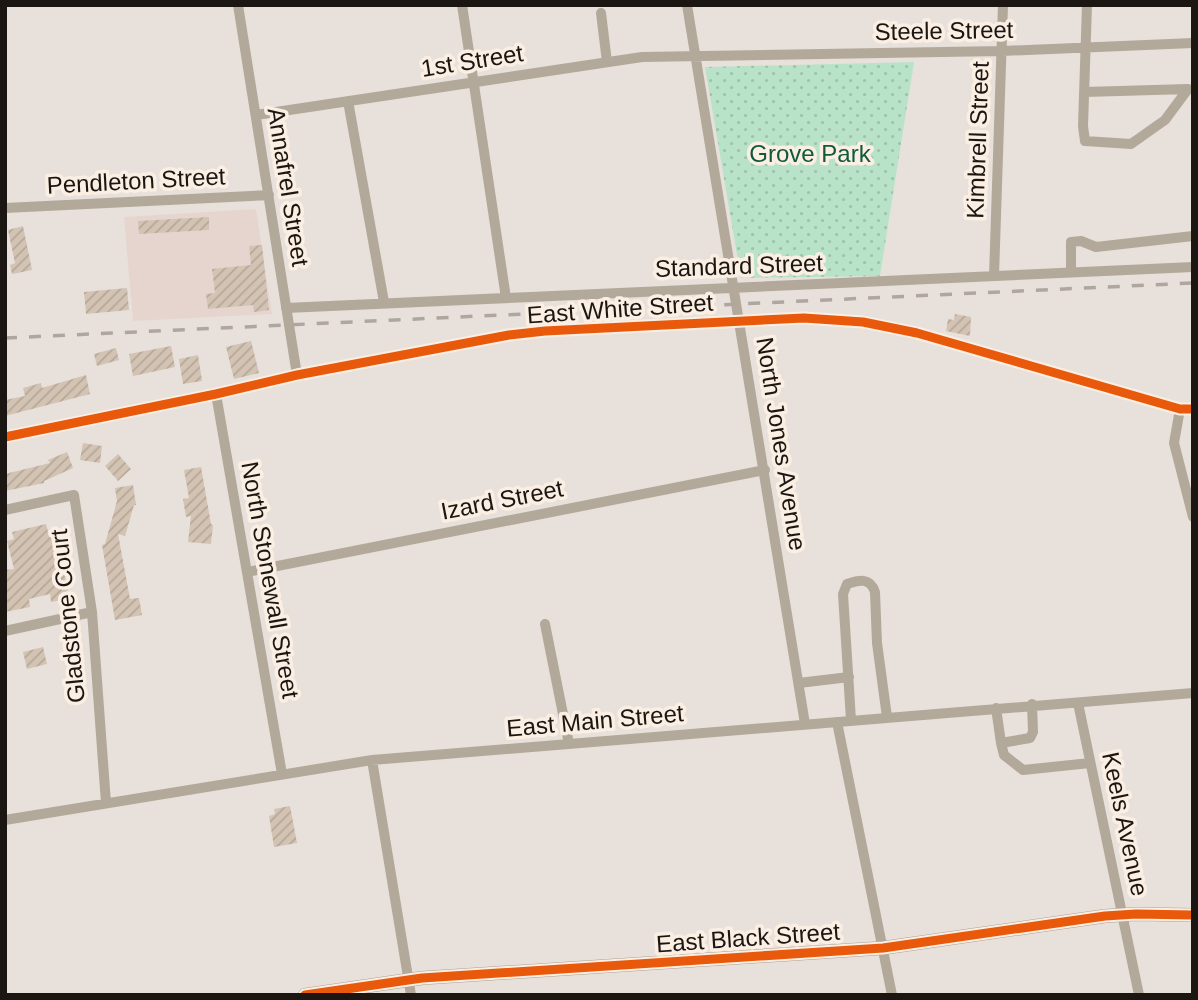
<svg xmlns="http://www.w3.org/2000/svg" width="1198" height="1000" font-family="Arial,sans-serif">
	<defs>
		<pattern id="park-dots" width="8" height="8" patternUnits="userSpaceOnUse" patternTransform="scale(1.75)"><rect width="8" height="8" fill="#b9e3c9"/><path d="M2 2h.1M6 6h.1" fill="none" stroke="#9ec2ac" stroke-width="1.8" stroke-linecap="round"/></pattern>
		<pattern id="building-hatch" width="6" height="6" patternUnits="userSpaceOnUse" patternTransform="scale(1.75)"><rect width="6" height="6" fill="#d3c3b3"/><path d="M-1 1l2-2M0 6l6-6M5 7l2-2" fill="none" stroke="#b5a799"/></pattern>
	</defs>
	<rect width="100%" height="100%" fill="#e8e1db"/>
	<path fill="#e6d5cf" d="M256 209 272 314 133 321 124 217Z"/>
	<path fill="url(#park-dots)" d="M914 62 880 276 741 278 705 67Z"/>
	<path fill="url(#building-hatch)" d="M209 217V230L139 234 138 221Z
		M23 226 32 270 12 274 10 265 15 263 8 230Z
		M262 245 269 310 254 312 253 305 208 309 206 294 215 293 212 269 251 265 249 246Z
		M127 288 129 310 86 314 84 292Z
		M955 314 971 317 970 336 946 331 948 319 954 320Z
		M251 341 259 373 234 379 226 347Z
		M171 346 175 367 133 376 129 354Z
		M116 348 119 360 97 366 94 354Z
		M198 355 202 381 183 384 179 359Z
		M86 375 90 394 5 416V400L25 396 23 388 41 383 42 388Z
		M83 443 102 446 100 463 80 460Z
		M67 452 73 468 44 481V483L5 491V474L50 463 48 460Z
		M118 454 131 469 118 481 105 466Z
		M201 467 211 524 213 525 211 544 188 542 191 516 186 517 183 499 189 498 184 470Z
		M133 485 136 505H134L125 536 118 534 130 599 139 598 142 615 115 620 102 545 105 544 117 501 115 488Z
		M46 524 48 532 55 531 68 591 61 593 62 600 51 602 50 594 29 599 30 607 5 612V570L14 569 7 541 14 539 12 532Z
		M43 647 47 664 27 669 23 652Z
		M290 806 297 843 274 847 269 816 275 814 274 809Z"/>
	<g fill="none" stroke-linecap="round" stroke-linejoin="round">
		<path stroke="#b3a99a" stroke-width="10" d="M238 5 297 375
			M462 5 506 298
			M687 5 805 724
			M601 13 607 62
			M1085 92 1188 89 1165 120 1131 144 1085 141 1083 126 1087 5
			M348 101 384 302
			M256 115 642 57 1002 51 1193 43
			M5 208 269 195
			M1071 272V242L1081 241 1096 247 1193 236
			M994 276 1003 5
			M286 308 1193 267
			M216 394 282 774
			M1180 409 1174 443 1193 517
			M5 437 216 394 297 375 509 335 545 331 804 318 863 322 917 333 1180 409H1193
			M5 510 74 495 92 612 106 803
			M247 572 765 470
			M545 624 569 744
			M5 631 92 612
			M799 683 849 677
			M1078 703 1139 995
			M996 708 1001 743 1030 738 1033 732 1032 704
			M851 720 843 594 847 584C859 580 870 577 875 592L877 643 887 717
			M837 722 892 995
			M1001 743 1004 755 1023 770 1090 763
			M372 760 411 995
			M5 820 372 760 1193 693"/>
		<path stroke="#aca194" stroke-width="14" d="M305 995 422 978 883 948 1105 916 1136 914 1193 915"/>
		<path stroke="#aea69f" stroke-width="3.5" stroke-dasharray="12 12" stroke-linecap="butt" d="M5 338 1193 283"/>
		<defs>
			<path id="cycleway" d="M5 437 216 394 297 375 509 335 545 331 804 318 863 322 917 333 1180 409H1193
				M305 995 422 978 883 948 1105 916 1136 914 1193 915"/>
		</defs>
		<use href="#cycleway" stroke="#fbeee3" stroke-width="13"/>
		<use href="#cycleway" stroke="#e8590c" stroke-width="9"/>
	</g>
	<g text-anchor="middle" stroke-width="7" stroke-linejoin="round" paint-order="stroke">
		<g font-size="24" fill="#1b1612" stroke="#fbeee3">
			<text transform="translate(944 31) rotate(-1)" y="8">Steele Street</text>
			<text transform="translate(472 61) rotate(-9)" y="8">1st Street</text>
			<text transform="translate(978 140) rotate(-88)" y="8">Kimbrell Street</text>
			<text transform="translate(136 181) rotate(-3)" y="8">Pendleton Street</text>
			<text transform="translate(288 187) rotate(81)" y="8">Annafrel Street</text>
			<text transform="translate(739 266) rotate(-2)" y="8">Standard Street</text>
			<text transform="translate(620 309) rotate(-4)" y="8">East White Street</text>
			<text transform="translate(781 444) rotate(81)" y="8">North Jones Avenue</text>
			<text transform="translate(502 500) rotate(-11)" y="8">Izard Street</text>
			<text transform="translate(270 580) rotate(80)" y="8">North Stonewall Street</text>
			<text transform="translate(68 616) rotate(-96)" y="8">Gladstone Court</text>
			<text transform="translate(595 721) rotate(-5)" y="8">East Main Street</text>
			<text transform="translate(1125 824) rotate(78)" y="8">Keels Avenue</text>
			<text transform="translate(748 938) rotate(-4)" y="8">East Black Street</text>
		</g>
		<g font-size="24" fill="#0f5a3c" stroke="#fbeee3">
			<text x="810" y="162">Grove Park</text>
		</g>
	</g>
	<rect width="1198" height="1000" fill="none" stroke="#1b1612" stroke-width="14"/>
</svg>
